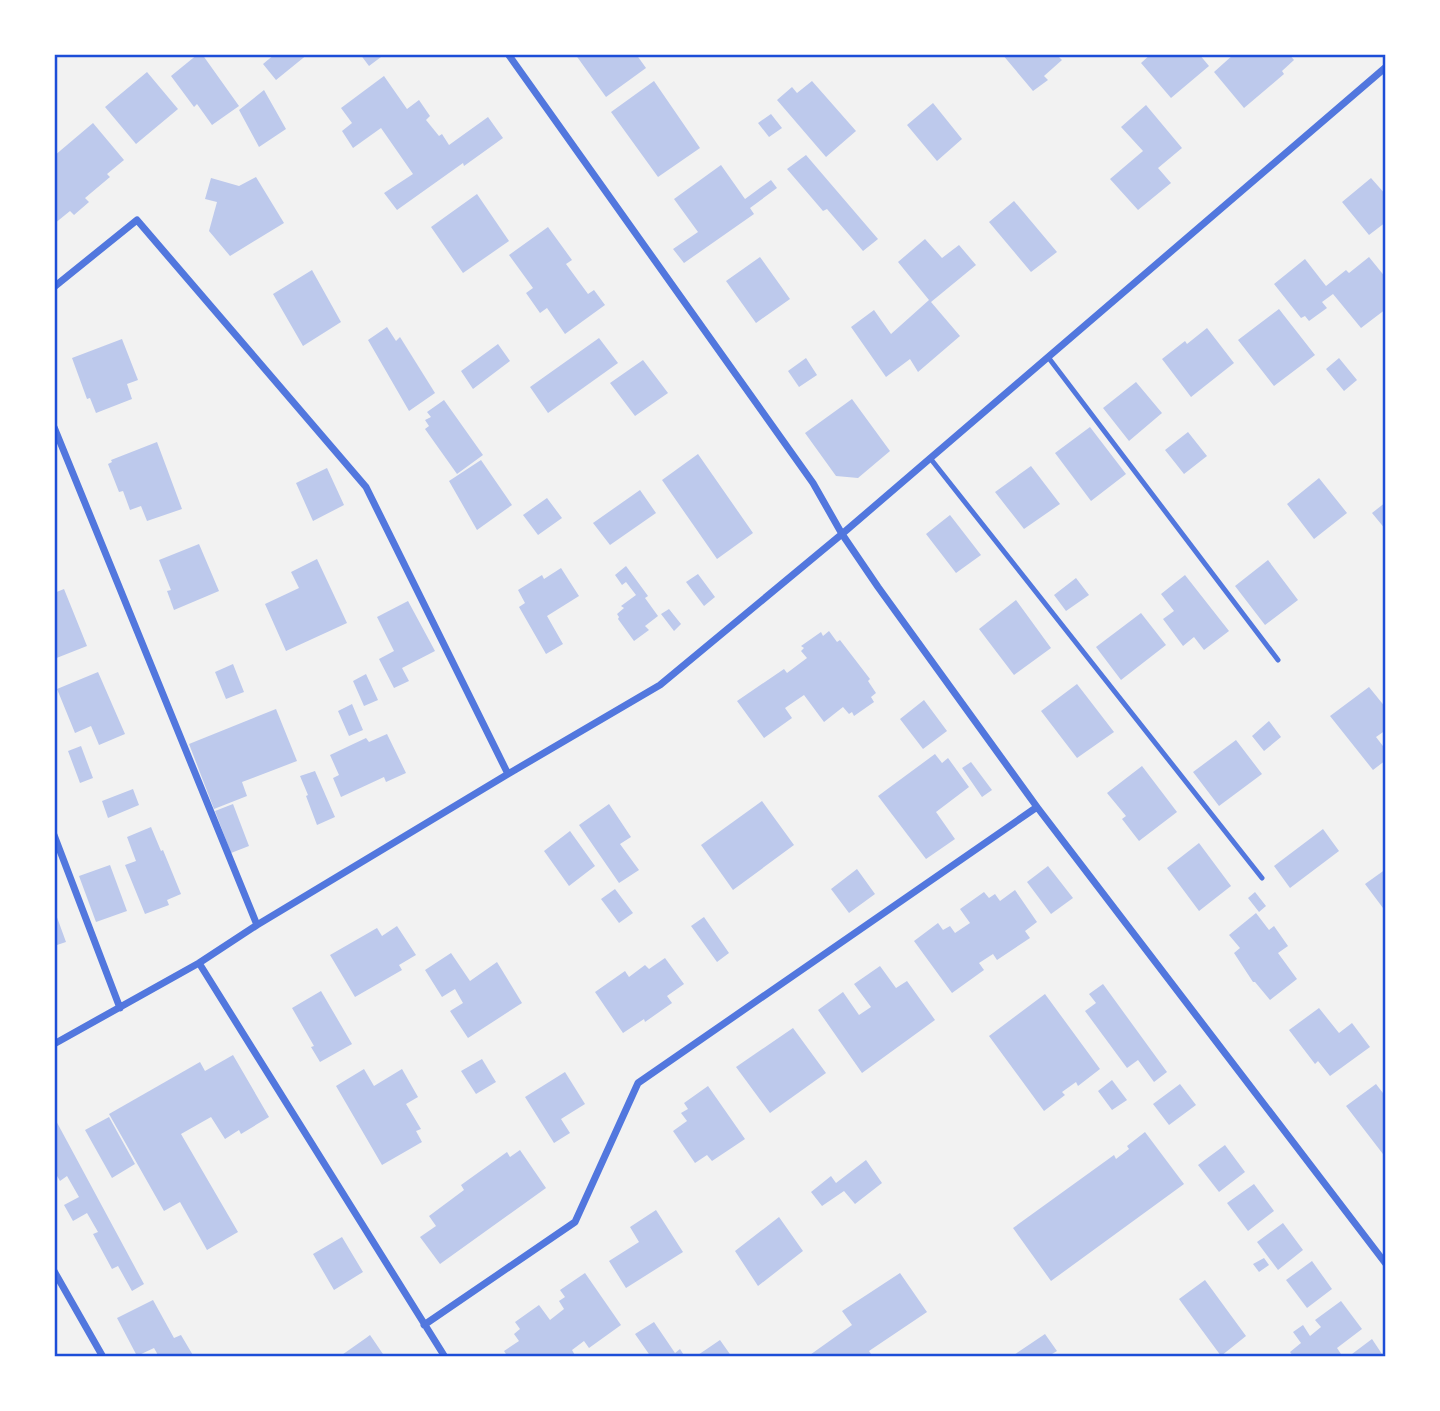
<svg xmlns="http://www.w3.org/2000/svg" width="1440" height="1411" font-family="Arial,sans-serif">
	<rect width="100%" height="100%" fill="#f2f2f2"/>
	<path fill="#bdc9ec" d="M198 54H202L239 106 212 125 197 104 194 107 171 76Z
		M275 54H308L276 80 263 64Z
		M360 54H385L369 66Z
		M575 54H636L646 68 606 97Z
		M1002 54H1061L1059 57 1062 60 1044 76 1048 80 1033 91Z
		M1151 54H1199L1209 66 1171 98 1141 63Z
		M1234 54H1289L1294 60 1282 71 1284 74 1244 108 1214 72Z
		M147 72 178 109 136 144 105 107Z
		M384 76 407 109 419 100 430 116 426 120 439 136 442 134 449 145 488 117 503 138 464 166 463 163 397 210 384 193 413 174 381 128 353 148 342 131 352 123 341 108Z
		M654 81 700 148 658 177 611 112Z
		M812 81 856 131 826 157 777 100 792 87 797 93Z
		M264 90 286 129 259 147 239 110Z
		M933 103 962 139 937 161 907 125Z
		M1146 105 1182 148 1158 168 1171 183 1138 210 1110 179 1143 151 1121 127Z
		M771 114 782 128 769 137 758 123Z
		M93 123 124 160 107 174 110 177 85 198 89 202 74 215 70 211 54 224V164L56 163 54 156Z
		M806 155 878 239 863 251 827 209 823 211 787 169Z
		M721 165 745 199 771 180 777 188 750 208 754 214 684 263 673 249 698 232 674 199Z
		M256 177 284 223 230 256 209 231 217 202 205 199 211 178 239 186Z
		M1371 178 1386 195V222L1369 235 1342 202Z
		M477 194 509 241 463 273 431 227Z
		M1014 201 1057 252 1031 272 989 222Z
		M548 227 572 260 566 264 588 294 594 290 605 305 565 334 547 308 540 313 526 293 533 288 509 255Z
		M925 239 942 258 959 245 976 265 931 302 960 336 918 372 910 359 886 377 851 327 874 310 891 334 929 300 898 262Z
		M760 257 790 299 756 323 726 281Z
		M1369 257 1386 278V309L1361 328 1333 294 1322 302 1327 308 1309 321 1305 316 1301 318 1274 284 1305 259 1326 286 1346 270 1349 273Z
		M312 270 341 322 303 346 273 294Z
		M1279 309 1315 355 1274 386 1238 340Z
		M387 327 396 341 400 337 435 393 409 411 368 340Z
		M1207 328 1234 363 1191 397 1162 359 1185 341 1187 344Z
		M599 338 618 363 548 413 530 387Z
		M122 339 138 380 127 384 132 399 96 413 90 398 87 399 72 358Z
		M498 344 510 361 473 389 461 371Z
		M806 358 817 375 799 387 788 371Z
		M1339 358 1357 380 1344 391 1326 369Z
		M643 360 668 393 635 416 610 383Z
		M1136 382 1162 413 1129 441 1103 408Z
		M852 399 890 451 858 478 836 476 805 433Z
		M444 400 483 455 457 474 425 429 429 426 425 420 431 417 427 412Z
		M1090 427 1126 474 1091 501 1055 453Z
		M1188 432 1207 456 1184 474 1165 450Z
		M157 442 182 509 147 521 141 506 130 510 123 491 119 492 108 464 112 462 111 460Z
		M698 454 753 533 717 559 662 480Z
		M481 460 512 505 477 530 449 481Z
		M1031 466 1060 504 1024 529 995 492Z
		M327 468 344 505 313 521 296 483Z
		M1319 478 1347 513 1314 539 1287 504Z
		M640 490 656 513 610 545 593 523Z
		M547 498 562 518 538 535 523 515Z
		M1386 502V530L1372 513Z
		M950 515 981 555 956 573 926 534Z
		M199 544 219 591 174 610 167 591 171 590 159 560Z
		M317 559 347 623 286 651 265 604 299 588 291 572Z
		M1268 560 1298 600 1265 625 1235 586Z
		M626 566 648 596 645 598 658 616 645 626 649 630 634 641 618 619 619 617 617 614 624 608 621 606 636 595 626 582 622 585 615 575Z
		M561 568 579 596 547 616 563 644 546 654 519 607 525 603 518 590 542 575 544 579Z
		M698 574 715 597 704 606 686 582Z
		M1185 575 1229 631 1204 650 1194 637 1183 646 1163 619 1174 611 1161 594Z
		M1076 578 1089 595 1066 611 1054 595Z
		M64 589 87 646 54 659V593Z
		M1016 600 1051 648 1014 675 979 629Z
		M408 601 435 651 402 668 409 681 394 688 379 659 394 651 377 617Z
		M669 609 681 624 674 631 661 614Z
		M1141 613 1166 645 1121 680 1096 647Z
		M829 631 837 642 840 640 870 679 868 681 876 693 871 697 874 702 854 716 852 712 849 714 843 707 824 722 804 695 785 708 792 718 764 738 737 701 784 669 787 673 807 658 801 651 804 648 801 646 821 632 823 636Z
		M233 664 244 692 226 699 215 672Z
		M98 672 125 734 99 745 91 726 75 733 57 689Z
		M366 674 378 700 364 706 353 681Z
		M1077 684 1114 732 1077 758 1041 711Z
		M1369 687 1386 708V730L1376 737 1386 750V760L1373 770 1330 716Z
		M924 700 947 731 923 749 900 719Z
		M352 704 363 730 349 736 338 711Z
		M276 709 297 761 242 782 247 796 214 809 189 744Z
		M1269 721 1281 737 1264 751 1252 736Z
		M387 734 406 773 386 782 384 777 341 797 333 778 339 775 330 755 366 738 369 742Z
		M1236 740 1262 774 1219 806 1193 772Z
		M81 746 93 778 80 783 68 751Z
		M935 754 942 763 948 758 969 787 936 812 955 839 926 859 878 796Z
		M971 762 992 790 982 797 962 768Z
		M1142 766 1177 812 1139 841 1122 819 1126 816 1107 793Z
		M315 771 335 817 317 825 306 796 308 795 300 776Z
		M133 789 139 805 108 818 102 801Z
		M762 801 794 845 733 890 701 845Z
		M233 804 249 846 231 853 215 811Z
		M609 804 631 837 620 844 639 870 619 883 579 825Z
		M151 827 161 851 163 850 181 894 167 900 169 905 145 914 125 865 136 861 127 837Z
		M1323 829 1339 851 1290 888 1274 866Z
		M570 831 595 866 569 886 544 851Z
		M1199 843 1231 886 1199 911 1167 868Z
		M110 865 127 911 96 922 79 876Z
		M1048 866 1073 898 1051 914 1027 882Z
		M857 869 875 894 849 913 831 889Z
		M1386 869V912L1365 884Z
		M615 889 633 913 619 923 601 899Z
		M1015 890 1037 922 1025 931 1030 938 997 960 993 954 979 963 984 970 952 993 914 941 938 923 943 930 950 926 955 933 970 923 960 909 984 892 989 898 995 894 1000 901Z
		M1255 892 1266 906 1259 912 1248 898Z
		M54 909 66 942 54 946Z
		M1256 913 1269 930 1274 926 1288 946 1278 953 1297 979 1270 1000 1255 982H1253L1234 953 1240 948 1229 935Z
		M704 917 729 953 717 962 691 926Z
		M397 926 416 955 399 965 402 970 355 997 330 955 377 928 382 936Z
		M451 953 470 981 497 962 522 1003 468 1038 450 1011 463 1003 455 989 442 997 425 970Z
		M665 958 684 984 667 996 672 1003 645 1022 644 1019 623 1033 595 992 625 971 629 977 645 965 649 969Z
		M880 966 896 988 907 981 935 1020 862 1073 818 1010 843 992 859 1015 871 1007 854 984Z
		M1103 984 1167 1072 1154 1082 1138 1060 1127 1068 1085 1011 1096 1003 1089 994Z
		M321 991 352 1044 320 1062 311 1047 314 1046 292 1008Z
		M1045 994 1100 1069 1078 1086 1076 1082 1062 1092 1065 1095 1044 1111 989 1036Z
		M1319 1008 1339 1033 1352 1023 1370 1047 1330 1076 1318 1061 1315 1064 1289 1030Z
		M793 1028 826 1073 770 1113 736 1067Z
		M233 1055 269 1117 241 1134 239 1130 225 1139 211 1117 181 1134 238 1232 207 1250 180 1202 164 1211 109 1114 200 1062 205 1071Z
		M482 1059 496 1082 476 1094 461 1071Z
		M364 1069 374 1086 402 1069 418 1097 406 1104 421 1129 416 1131 422 1142 382 1165 336 1086Z
		M565 1072 585 1104 561 1119 570 1133 554 1143 525 1097Z
		M1112 1080 1127 1100 1112 1110 1098 1091Z
		M1180 1084 1196 1105 1169 1125 1153 1104Z
		M1376 1084 1386 1097V1158L1346 1106Z
		M708 1086 745 1139 712 1161 707 1155 695 1163 673 1131 687 1121 681 1113 688 1109 684 1103Z
		M54 1117 144 1284 132 1291 118 1266 112 1269 93 1234 98 1232 87 1213 73 1221 64 1205 79 1197 67 1176 60 1181 54 1171Z
		M109 1117 135 1164 112 1178 85 1130Z
		M1145 1132 1184 1184 1051 1281 1013 1228 1114 1155 1116 1159 1129 1149 1127 1146Z
		M1225 1145 1245 1172 1219 1192 1198 1165Z
		M520 1150 546 1188 440 1264 420 1237 436 1226 429 1216 464 1190 461 1185 507 1152 510 1157Z
		M866 1160 882 1183 855 1204 844 1191 822 1206 811 1192 831 1176 836 1183Z
		M1254 1184 1274 1211 1248 1231 1227 1203Z
		M656 1210 683 1252 626 1288 609 1261 639 1242 630 1227Z
		M779 1217 803 1251 758 1286 735 1251Z
		M1283 1223 1303 1250 1278 1270 1257 1242Z
		M342 1237 363 1272 334 1290 313 1254Z
		M1264 1258 1269 1265 1259 1272 1253 1264Z
		M1312 1261 1332 1289 1307 1308 1286 1280Z
		M585 1273 621 1325 589 1348 584 1341 572 1350 576 1357H508L504 1351 519 1341 514 1334 520 1329 515 1322 539 1305 550 1320 564 1309 559 1301 565 1297 560 1290Z
		M900 1273 927 1312 869 1351 873 1357H807L852 1325 842 1311Z
		M1205 1280 1246 1336 1221 1356 1179 1299Z
		M153 1300 174 1338 181 1335 194 1357H159L154 1348 137 1356 117 1318Z
		M1341 1301 1362 1329 1337 1348 1343 1357H1294L1290 1352 1301 1343 1293 1332 1303 1325 1310 1336 1321 1327 1315 1320Z
		M654 1322 675 1353 680 1349 685 1357H651L635 1334Z
		M1045 1334 1057 1351 1047 1357H1011Z
		M370 1335 385 1357H339L366 1338Z
		M1372 1339 1384 1357H1348Z
		M720 1340 732 1357H695Z"/>
	<g fill="none" stroke-linecap="round" stroke-linejoin="round">
		<path stroke="#5277de" stroke-width="5" d="M1048 357 1278 660
			M930 458 1262 878"/>
		<path stroke="#5277de" stroke-width="7" d="M508 54 813 483 842 534 878 587 1037 807 1386 1264
			M54 287 137 220 366 487 508 774
			M54 427 257 925
			M54 835 120 1008
			M199 963 445 1357
			M54 1044 199 963 257 925 508 774 660 685 842 534 1386 67
			M54 1271 103 1357
			M424 1325 575 1222 638 1083 1037 807"/>
	</g>
	<rect width="1440" height="1411" fill="none" stroke="#ffffff" stroke-width="112"/>
	<rect x="56" y="56" width="1328" height="1299" fill="none" stroke="#1d4ed8" stroke-width="2.5"/>
</svg>
